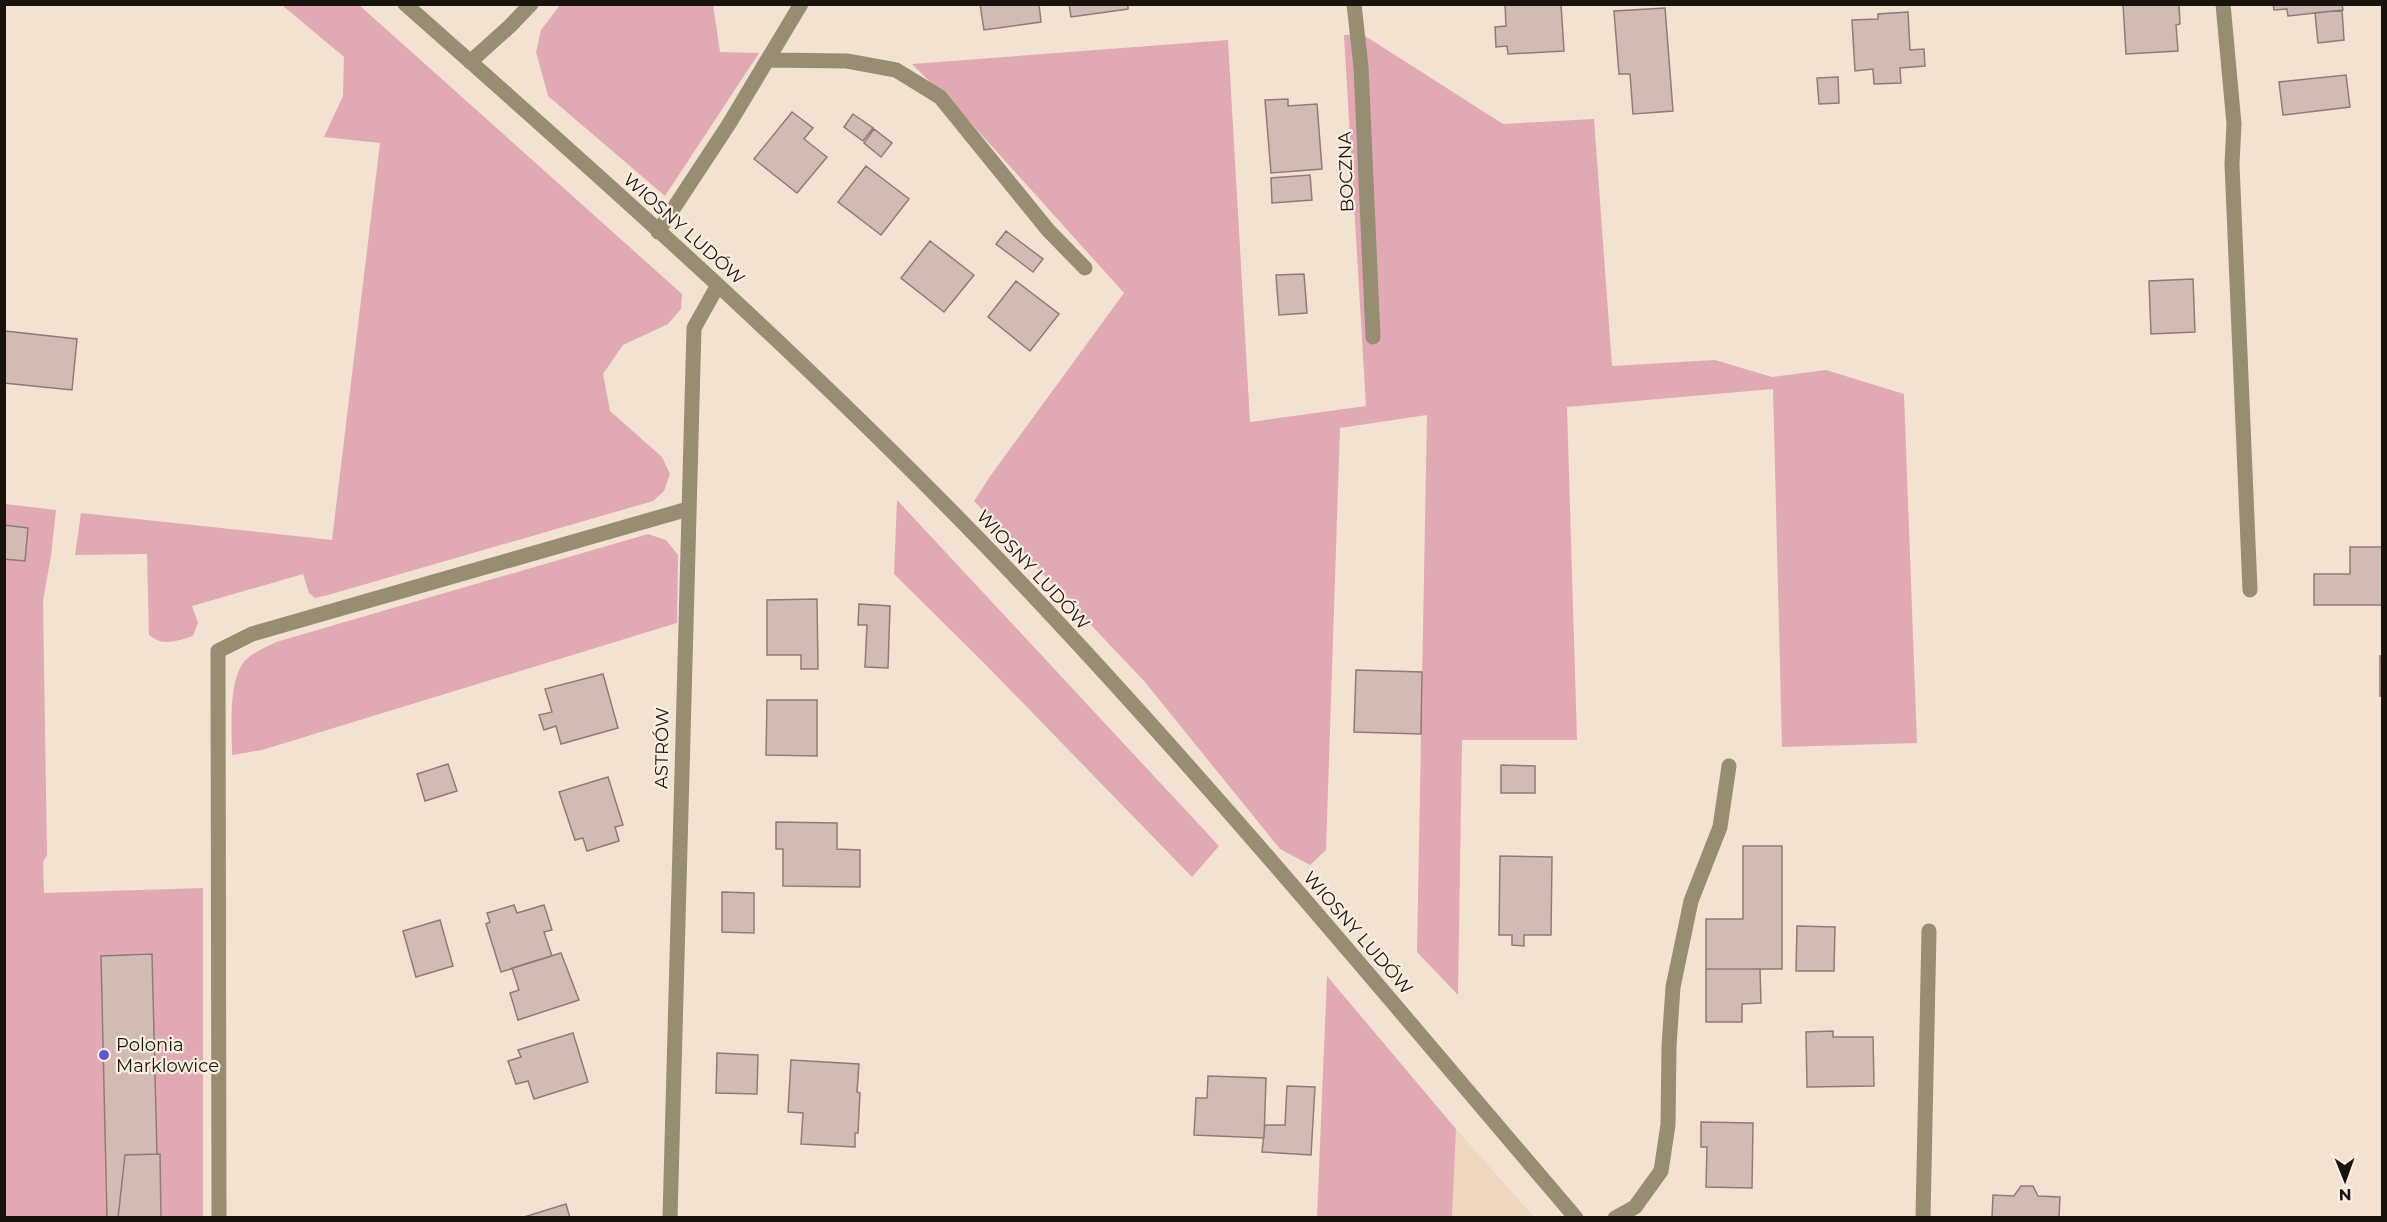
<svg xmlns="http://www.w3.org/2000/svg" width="2387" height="1222" font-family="Montserrat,sans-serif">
	<rect width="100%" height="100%" fill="#f3e1d2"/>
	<path fill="#eed6c1" d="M1456 1129 1534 1217H1452Z"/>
	<path fill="#e1a9b3" d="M713 4 720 52 759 53 665 196 548 96 536 52 541 30 560 5Z
		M282 5H359L682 294 681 309 668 324 623 345 603 374 610 411 662 457 670 474 664 491 653 501 328 595 315 598 309 593 303 574 192 606 198 623 193 636C176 641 164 647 149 635L147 554 75 555 81 513 332 540 380 143 324 137 343 96 344 57Z
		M1362 34 1503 124 1594 119 1612 366 1715 360 1772 377 1826 370 1904 394 1917 743 1782 747 1773 389 1567 407 1577 740H1462L1458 995 1417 952 1427 415 1340 428 1326 850 1310 865 1280 849 1144 681 974 501 991 475 1124 293 971 123 912 64 1228 40 1250 422 1366 406 1344 35Z
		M897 500 1219 846 1192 877 986 665 894 574Z
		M5 504 56 510 51 556 43 600 47 855 43 862 44 893 203 888V1217L5 1218Z
		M648 534 666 540 678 555 677 623 262 750 232 755C232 731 228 681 244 662 250 654 266 647 276 642Z
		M1327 976 1456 1129 1452 1217H1317Z"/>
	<path fill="#d3bbb5" stroke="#917b76" stroke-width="1.5" d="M980 4H1039L1041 22 984 30Z
		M1069 4H1128V9L1071 17Z
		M1505 4H1561L1564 51 1508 54 1507 46 1496 47 1495 27 1506 26Z
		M2123 4H2179L2180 24 2176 25 2178 51 2126 54Z
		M2273 4H2342L2343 10 2288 16 2287 9 2274 10Z
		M1665 8 1673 111 1633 114 1630 74H1619L1614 11Z
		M2342 10 2344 40 2318 43 2315 13Z
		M1908 12 1910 50 1924 49 1925 66 1900 68 1901 83 1874 84 1873 69 1855 71 1852 20 1878 19V14Z
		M2346 75 2350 107 2283 115 2279 82Z
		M1838 77 1839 103 1819 104 1817 78Z
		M1288 99V106L1317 104 1322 169 1271 173 1265 100Z
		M792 112 813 128 804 139 827 157 797 193 754 159Z
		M853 114 873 128 863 141 844 127Z
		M874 129 892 143 881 157 864 143Z
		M866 166 909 199 881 235 838 202Z
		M1310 175 1312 200 1272 203 1271 178Z
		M1006 231 1043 259 1033 272 996 244Z
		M930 241 974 275 944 312 901 278Z
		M1304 274 1307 313 1279 315 1276 275Z
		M2193 279 2195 332 2151 334 2149 281Z
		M1016 281 1059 314 1030 351 988 317Z
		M5 331 77 339 72 390 4 383Z
		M4 525 28 528 25 561 4 559Z
		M2350 547H2382V605H2314V574H2350Z
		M817 599 818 669H801V655H767V600Z
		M859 604 890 606 888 668 865 667 867 625H858Z
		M2380 656H2382V696H2380Z
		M1356 670 1422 672 1421 734 1354 732Z
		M603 674 618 728 561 744 556 726 544 730 539 715 552 712 545 689Z
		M767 700H817V756L766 755Z
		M448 764 457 791 425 801 417 774Z
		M1501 765 1535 766V793H1501Z
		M608 777 623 825 615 827 619 841 587 851 583 838 575 840 559 792Z
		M776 822 837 823V849L860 850V887L783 886V849H776Z
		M1743 846H1782V969H1706V919H1743Z
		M1500 856 1552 857 1551 935H1524V946L1512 945V935H1499Z
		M722 892 754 893V933L722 932Z
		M514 905 517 913 544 905 552 930 544 932 552 956 501 972 486 924 490 922 487 913Z
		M440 920 453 966 416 977 403 931Z
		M1797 926 1835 927 1834 971H1796Z
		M561 953 579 1000 518 1020 510 993 519 990 512 968Z
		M152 954 157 1154 125 1155 118 1218H107L101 956Z
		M1706 969H1760L1761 1003 1742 1004V1022H1706Z
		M1833 1031V1037H1873L1874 1086 1807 1087 1806 1032Z
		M573 1033 588 1082 534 1099 528 1081 516 1084 508 1061 521 1057 518 1050Z
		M717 1053 758 1055 757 1094 716 1093Z
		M791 1060 859 1064 857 1092 860 1093 858 1133H855V1147L801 1144 803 1113 788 1112Z
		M1208 1076 1266 1078 1264 1138 1194 1135 1196 1098H1207Z
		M1287 1086 1315 1087 1311 1155 1262 1152 1265 1125H1285Z
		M1701 1122 1753 1123 1752 1188 1706 1187 1707 1147H1701Z
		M160 1154 161 1218H118L125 1155Z
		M2021 1186H2033L2038 1196 2060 1197 2059 1218H1992L1993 1195 2014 1196Z
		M566 1204 570 1218H521Z"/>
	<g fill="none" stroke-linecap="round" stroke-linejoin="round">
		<path stroke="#968d73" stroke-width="15" d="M405 4C617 191 829 380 1023 585 1215 788 1394 1005 1576 1218
			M1354 4 1361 67 1373 337
			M2223 4 2234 124 2232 164 2250 590
			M769 60 847 61 896 70 940 97 1048 230 1085 268
			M470 62 510 26 531 4
			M658 232 729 124 801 4
			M219 1218 218 651 252 634 688 509
			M670 1218 694 328 718 285
			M1615 1218 1635 1207 1661 1171 1668 1125 1669 1046 1673 987 1691 901 1720 827 1729 766
			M1923 1218 1929 931"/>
	</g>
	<circle fill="#6056cf" stroke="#feefe3" stroke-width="2" cx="104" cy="1055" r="6"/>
	<g text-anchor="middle" stroke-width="4.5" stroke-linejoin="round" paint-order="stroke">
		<g font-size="18" fill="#19130e" stroke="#feefe3">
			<text transform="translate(1346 172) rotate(-92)" y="6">BOCZNA</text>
			<text transform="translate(684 229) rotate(42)" y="6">WIOSNY LUDÓW</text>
			<text transform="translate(1033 570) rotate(47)" y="6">WIOSNY LUDÓW</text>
			<text transform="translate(662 748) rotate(-89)" y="6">ASTRÓW</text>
			<text transform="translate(1358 933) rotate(49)" y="6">WIOSNY LUDÓW</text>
		</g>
		<g font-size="18" fill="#19130e" stroke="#feefe3" text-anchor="start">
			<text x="116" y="1051">Polonia<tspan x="116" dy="21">Marklowice</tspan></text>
		</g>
	</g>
	<rect width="2387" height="1222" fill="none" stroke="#19130e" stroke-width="12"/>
	<g transform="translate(2345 1180) rotate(179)" stroke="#feefe3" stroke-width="4.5" paint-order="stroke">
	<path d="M0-4.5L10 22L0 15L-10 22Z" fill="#19130e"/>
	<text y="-9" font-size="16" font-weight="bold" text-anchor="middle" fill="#19130e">N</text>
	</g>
</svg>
